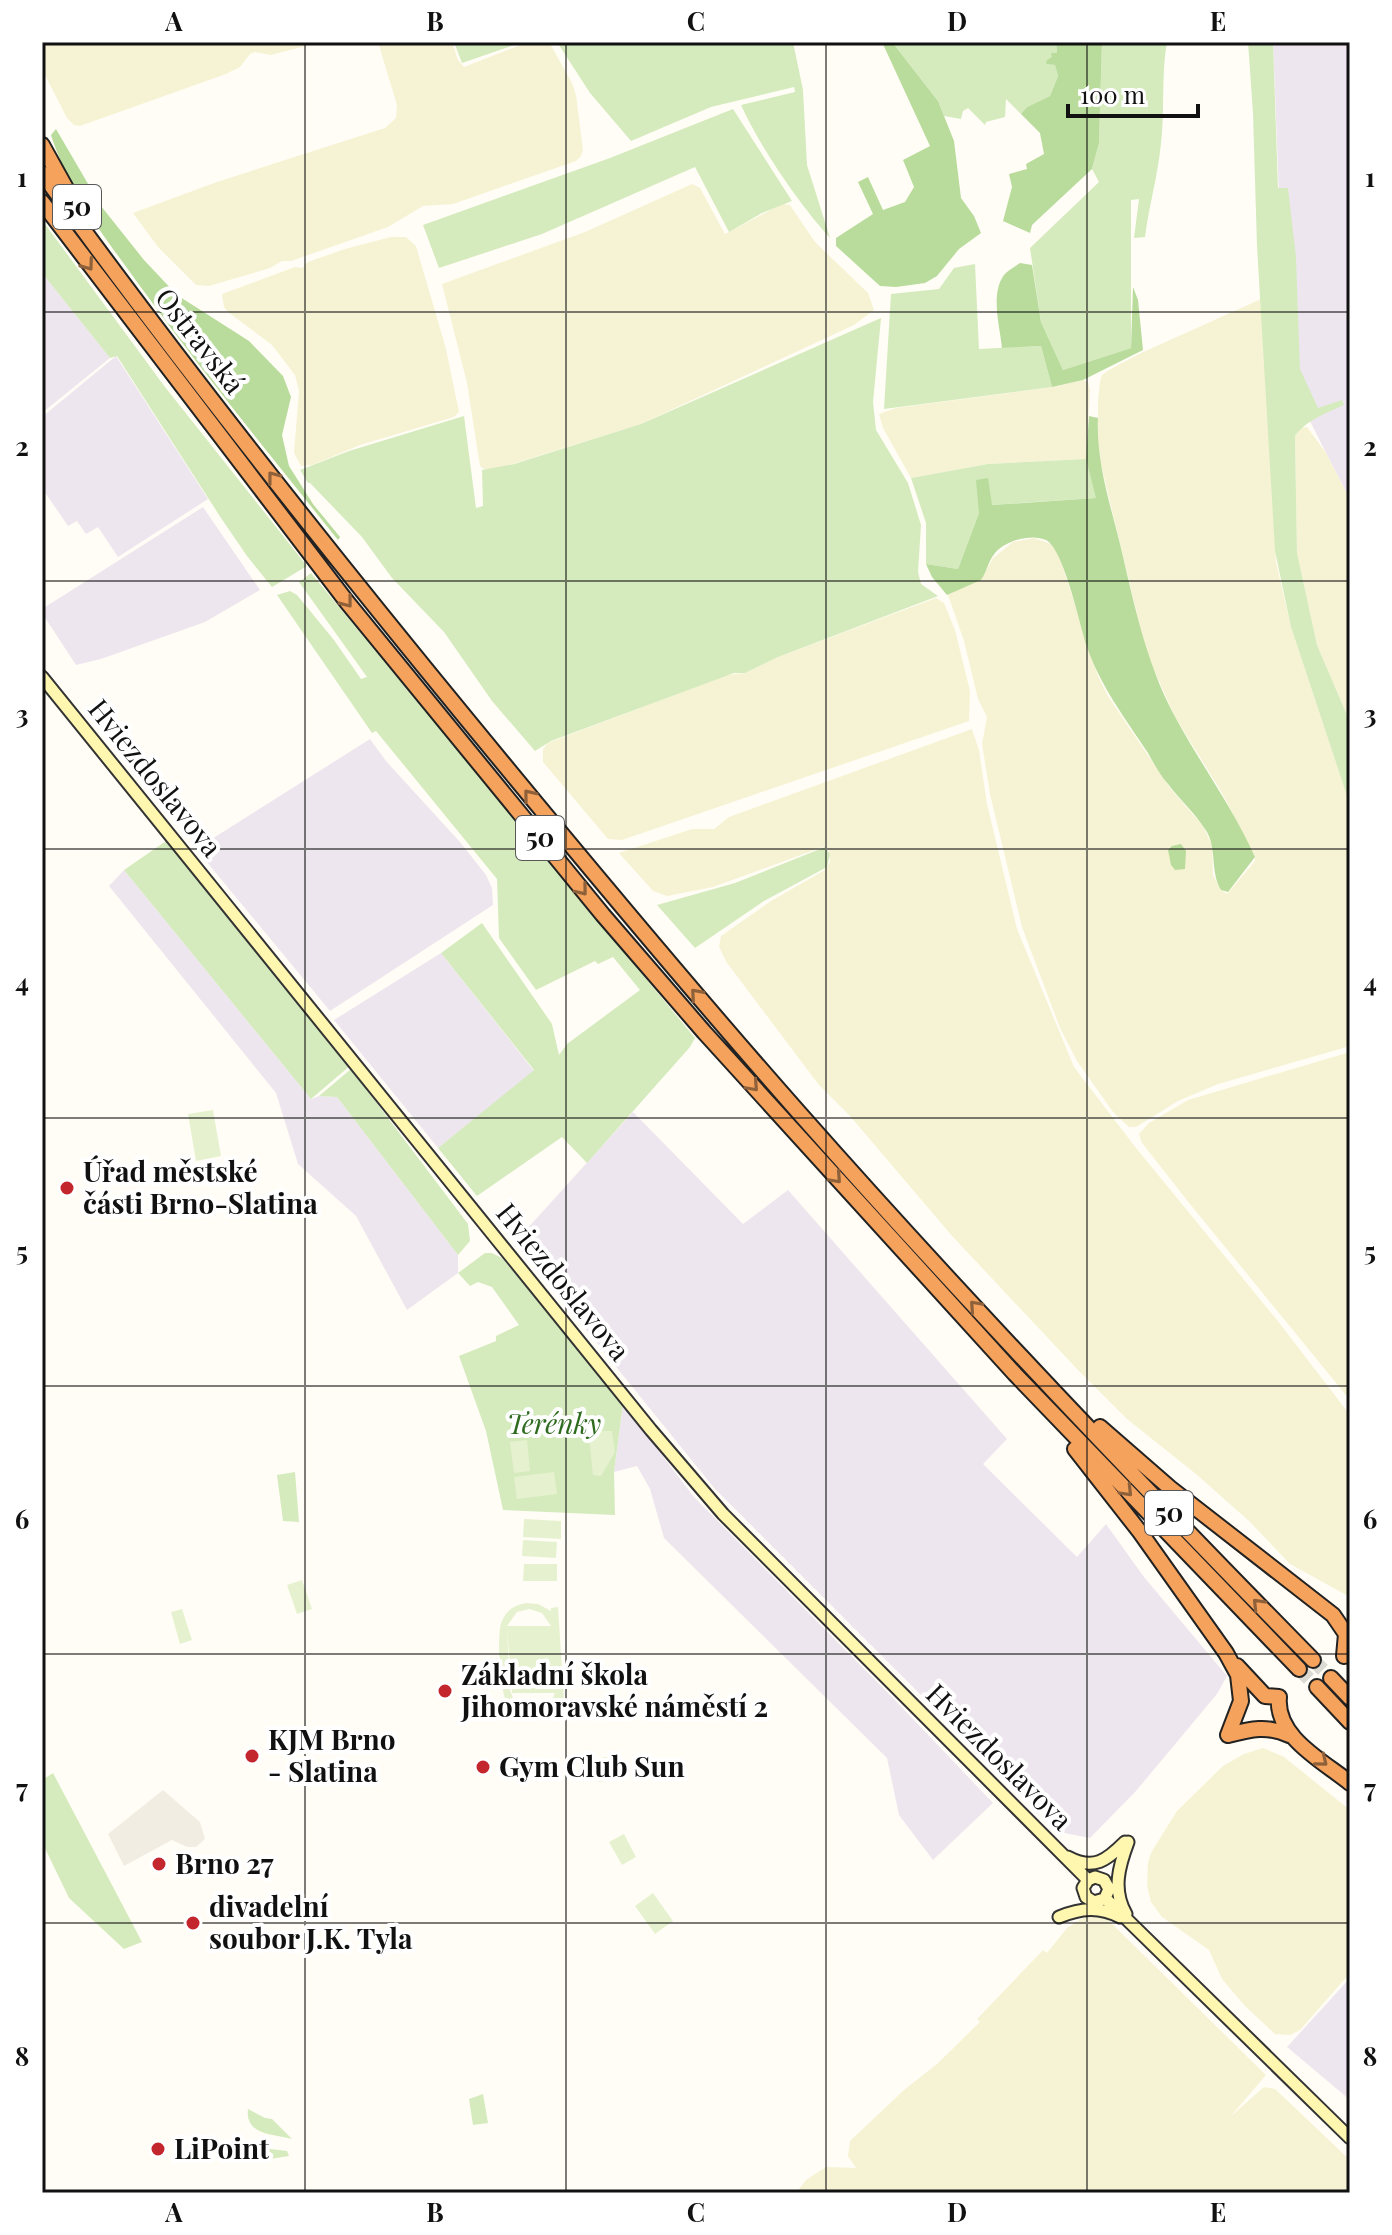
<svg xmlns="http://www.w3.org/2000/svg" width="1392" height="2235" font-family="'Playfair Display',serif">
	<rect width="100%" height="100%" fill="#fffdf5"/>
	<path fill="#eee6ef" d="M1273 42H1350V500L1286 374Z
		M42 273 110 358 42 413Z
		M116 356 208 499 118 557 98 527 86 534 77 521 68 526 42 488V417Z
		M203 507 260 590 205 622 101 659 76 665 42 613V609Z
		M370 739 386 761 460 842 486 875 492 888 493 905 330 1011 196 849Z
		M124 870 311 1099 319 1096 337 1097 458 1255V1273L407 1310 356 1216 298 1164 276 1093 109 886Z
		M441 953 534 1071 438 1148 334 1020Z
		M633 1112 743 1224 788 1190 1007 1439 983 1464 1077 1557 1106 1524 1144 1577 1227 1676 1217 1694 1136 1791 1090 1838 1064 1833 971 1745 715 1489 515 1242Z
		M623 1404 694 1497 893 1698 993 1803 933 1860 899 1815 887 1758 664 1538 650 1489 637 1466 614 1472Z
		M1350 1978V2100L1287 2047Z"/>
	<path fill="#f6f3d4" d="M42 42H321L271 55 255 52 250 54 240 67 226 74 80 126 74 125 67 118 42 69Z
		M378 42H452L458 60 464 67 528 42H549L572 83 576 95 583 150 581 156 576 161 453 204 423 206 388 227 291 261H282L270 268 209 286 196 285 158 247 133 213 217 182 385 128 396 118 397 105Z
		M692 184 700 188 725 234 782 204 790 205 815 242 868 293 874 310 854 325 641 424 496 469H484L480 466 467 383 442 284 585 232Z
		M391 237H406L416 246 446 349 459 412 454 417 360 445 312 465 301 466 294 453 299 391 295 375 272 345 228 312 224 307 222 294 295 267 302 268 308 262 345 249Z
		M1261 299 1276 562 1291 627 1350 805V1046L1218 1084 1178 1101 1136 1127H1129L1113 1112 1077 1061 1060 1028 1022 927 990 794 982 744 987 717 978 699 964 641 948 595 956 589 981 580 993 558 1013 542 1034 538 1051 544 1059 555 1098 676 1108 696 1170 788 1203 826 1212 845 1213 875 1221 890 1227 894 1255 861V857L1222 793 1175 717 1146 652 1098 452V400L1100 382 1102 375 1109 370 1139 354Z
		M1083 380 1088 382 1090 390 1086 459 988 464 911 478 883 428 879 414 896 408 1053 387Z
		M1307 427 1326 453 1350 500V722L1317 645 1297 554 1295 436 1301 428Z
		M936 598 944 603 955 630 970 691 969 721 622 840 608 839 543 762V749L548 743 727 675 745 673 778 657Z
		M972 729 979 750 987 804 1017 929 1074 1067 1136 1148 1277 1320 1350 1415V1597L1290 1564 1249 1521 1196 1474 1127 1419 1078 1370 953 1237 850 1116 819 1085 727 963 719 947 721 936 771 901 825 870 830 862 829 850 823 847 713 887 667 896 653 891 619 853 692 829H714L729 817Z
		M1350 1052V1400L1190 1204 1142 1143 1139 1134 1149 1123 1188 1100Z
		M1263 1748 1284 1757 1350 1810V1973L1300 2030 1290 2035 1275 2034 1245 2006 1222 1979 1209 1950 1162 1917 1151 1902 1147 1885 1148 1862 1152 1851 1177 1811 1223 1766 1244 1754Z
		M1089 1914 1107 1919 1266 2075 1230 2117 1264 2087 1275 2089 1350 2160V2193H796L806 2180 826 2167 856 2168 848 2156 850 2141 904 2090 937 2064 980 2022 977 2019 1043 1950 1047 1953 1067 1928Z"/>
	<path fill="#d5ebbd" d="M454 42H523L462 63Z
		M557 42H793L803 90 807 165 830 238C799 204 760 147 741 105L795 92 794 87 711 107 631 141 590 93Z
		M892 42H1056L1057 53 1047 64 1055 65 1058 76 1050 96 1027 107 1021 114 1006 99 1005 117 986 122 985 125 968 108 963 111 961 119 944 116 938 101Z
		M1102 42H1167C1161 75 1165 110 1161 143 1158 175 1149 206 1145 237L1134 238 1139 199 1131 200V348L1063 370 1041 322 1030 248 1099 182 1092 169 1099 143Z
		M1248 42H1273L1278 188H1288L1296 257 1300 369 1318 408 1342 400 1344 405C1328 412 1305 421 1295 436L1297 553 1317 645 1350 722V805L1291 627 1275 551 1257 246 1253 113Z
		M733 109 792 201 762 213 729 232 695 167 542 234 439 268 423 225 610 158Z
		M42 220 165 387 307 566 272 587 247 556 221 518 117 356 110 358 42 273Z
		M975 264 979 349 1041 346 1052 387 884 409 891 294 939 289 954 268Z
		M881 318 873 402 876 430 908 483 921 525 918 572 921 584 938 596 778 657 745 673H734L551 741 535 751 492 701 444 632 392 578 362 537 310 483H308L300 470 349 451 464 416 476 508 483 506 482 470 514 464 641 424Z
		M1086 459 1097 498 991 505 979 513 958 569 926 564V523L911 478 988 464Z
		M311 573 695 1038 690 1047 587 1163 562 1137 477 1196 438 1148 534 1070 441 953 482 923 552 1024 559 1055 567 1044 640 990 613 957 598 964 595 961 536 990 499 938 497 879 376 731 372 733 277 595 290 591 297 595 334 640 361 679 367 677 299 582Z
		M166 841 351 1065 311 1099 124 870Z
		M825 847 830 854 827 867 764 901 695 948 657 905 735 883Z
		M351 1069 468 1224 470 1241 458 1255 337 1097 319 1096Z
		M485 1253H492L502 1258 623 1404 614 1472 615 1515 503 1510 486 1431 459 1356 496 1341V1336L519 1325 492 1287 478 1282 470 1286 458 1273Z
		M295 1472 299 1522 283 1521 277 1475Z
		M53 1773 142 1942 124 1949 69 1898 42 1842V1780Z
		M483 2094 488 2123 473 2125 469 2099Z
		M248 2109 265 2118 272 2119 292 2139C272 2134 245 2135 248 2109Z
		M262 2148 287 2151 289 2156 251 2162 249 2150Z"/>
	<path fill="#b9dc9c" d="M882 42H892L938 101 954 141 961 198 974 216 981 233 959 249 937 276 925 283 896 287 880 286 836 246V238L873 214 858 182 868 177 883 210 905 202 914 187 903 160 930 146Z
		M1056 42H1102L1099 143 1092 169 1032 225 1030 233 1003 221 1012 187 1009 174 1027 169 1026 164 1044 154 1040 133 1021 114 1027 107 1050 96 1058 76 1055 65 1046 64 1047 60 1052 57 1051 53H1057Z
		M56 129 101 206 144 260 177 295 249 341 283 376 291 397 282 435 289 466 313 504 340 537 338 540C271 456 203 373 140 286 104 236 70 194 51 135Z
		M1020 263 1032 265 1041 322 1063 370 1131 348 1133 287 1138 300 1143 350 1083 380 1052 387 1041 346 1002 348C1000 327 990 294 1004 275 1008 270 1016 266 1020 263Z
		M1089 416 1098 418C1096 462 1110 503 1120 544 1134 603 1145 659 1173 713 1199 762 1232 806 1255 857L1228 892 1221 890C1210 871 1217 850 1207 832 1196 814 1180 800 1168 784 1160 775 1154 764 1148 753 1125 718 1101 687 1087 647 1080 626 1064 549 1046 540 1031 533 1005 541 995 553 988 561 987 572 981 580L947 595 932 577 926 564 958 569 979 513 976 480 988 478 992 505 1096 498 1086 459Z
		M1181 844 1186 851 1185 869 1175 870 1171 865 1168 850 1172 846Z"/>
	<path fill="#e6f2cf" fill-rule="evenodd" d="M213 1110 221 1156 196 1161 188 1114Z
		M596 1428 597 1431H612L615 1452 601 1476 593 1475 588 1429Z
		M527 1440 530 1471 514 1473 510 1442Z
		M554 1472 557 1494 517 1499 514 1477Z
		M524 1519 561 1521V1539L523 1537Z
		M523 1540 557 1542 556 1558 522 1556Z
		M524 1564H557V1581H523Z
		M302 1580 312 1609 297 1614 287 1585Z
		M526 1603 538 1604 551 1611V1608L558 1607 564 1700 560 1701C548 1719 520 1725 507 1703 500 1692 496 1633 502 1621 506 1610 515 1605 526 1603ZM529 1609 542 1613 551 1626H507L517 1612ZM507 1627 512 1693H555L551 1702 541 1709H522L514 1701 510 1690Z
		M182 1609 192 1640 180 1644 171 1612Z
		M607 1757 611 1780 599 1782 595 1759Z
		M624 1834 636 1857 622 1865 609 1842Z
		M653 1893 673 1921 655 1934 635 1906Z"/>
	<path fill="#f1ede2" d="M163 1790 200 1822 205 1839 196 1847H187L172 1840 124 1866 108 1834Z"/>
	<g fill="none" stroke-linecap="round" stroke-linejoin="round">
		<path stroke="#dbdad3" stroke-width="14" stroke-dasharray="14 7" stroke-linecap="butt" d="M1313 1660 1331 1678
			M1299 1669 1317 1687"/>
		<defs>
			<path id="secondary" d="M42 677 651 1430 723 1514 1088 1880
				M1068 1857C1094 1871 1107 1860 1125 1842
				M1088 1880 1083 1888 1086 1897 1094 1902 1104 1899
				M1088 1880 1095 1877 1104 1880 1109 1889 1105 1898
				M1105 1898 1350 2138
				M1126 1914C1112 1890 1119 1866 1128 1842
				M1059 1917C1081 1908 1099 1906 1120 1917"/>
			<path id="highway" d="M42 145 78 210
				M42 173C176 359 319 539 465 717 575 851 686 985 801 1115 966 1302 1138 1482 1313 1660
				M42 202 347 602 603 915 704 1032 1015 1374 1299 1669
				M1100 1427 1170 1488 1333 1615 1346 1634 1344 1656
				M1075 1449 1140 1532 1226 1653 1238 1675 1241 1701 1228 1735
				M1237 1666 1265 1696 1279 1697C1275 1737 1323 1761 1350 1783
				M1331 1678 1350 1698
				M1317 1687 1350 1722
				M1228 1735C1251 1729 1267 1725 1289 1735"/>
		</defs>
		<use href="#secondary" stroke="#333" stroke-width="15"/>
		<use href="#highway" stroke="#222" stroke-width="18"/>
		<use href="#secondary" stroke="#fff6b0" stroke-width="11"/>
		<use href="#highway" stroke="#f5a25d" stroke-width="14"/>
	</g>
	<defs><path id="oneway-chevron" d="M-2-3.5L2.5 0L-2 3.5" fill="none" stroke-width="1.6" stroke-linecap="round" stroke-linejoin="round" transform="scale(2)"/></defs>
	<g stroke="#8e613b">
		<use href="#oneway-chevron" transform="translate(88 265) rotate(54)"/>
		<use href="#oneway-chevron" transform="translate(273 477) rotate(-128)"/>
		<use href="#oneway-chevron" transform="translate(347 602) rotate(52)"/>
		<use href="#oneway-chevron" transform="translate(529 795) rotate(-129)"/>
		<use href="#oneway-chevron" transform="translate(582 890) rotate(51)"/>
		<use href="#oneway-chevron" transform="translate(696 994) rotate(-131)"/>
		<use href="#oneway-chevron" transform="translate(753 1086) rotate(48)"/>
		<use href="#oneway-chevron" transform="translate(836 1178) rotate(48)"/>
		<use href="#oneway-chevron" transform="translate(975 1306) rotate(-132)"/>
		<use href="#oneway-chevron" transform="translate(1127 1491) rotate(46)"/>
		<use href="#oneway-chevron" transform="translate(1258 1604) rotate(-134)"/>
		<use href="#oneway-chevron" transform="translate(1322 1761) rotate(39)"/>
	</g>
	<path fill="none" stroke="#111" stroke-width="2" stroke-opacity="0.55" d="M305 42V2193M566 42V2193M826 42V2193M1087 42V2193M42 312H1350M42 581H1350M42 849H1350M42 1118H1350M42 1386H1350M42 1654H1350M42 1923H1350"/>
	<g fill="#c4262e" stroke="#fff" stroke-width="3">
		<circle cx="67" cy="1188" r="8"/>
		<circle cx="445" cy="1691" r="8"/>
		<circle cx="252" cy="1756" r="8"/>
		<circle cx="483" cy="1767" r="8"/>
		<circle cx="159" cy="1864" r="8"/>
		<circle cx="193" cy="1923" r="8"/>
		<circle cx="158" cy="2149" r="8"/>
	</g>
	<g text-anchor="middle" stroke-width="8" stroke-linejoin="round" paint-order="stroke">
		<g fill="#fff" stroke="#585858" stroke-width="2">
			<rect x="53" y="185" width="48" height="44" rx="6"/>
			<rect x="516" y="816" width="48" height="44" rx="6"/>
			<rect x="1145" y="1491" width="48" height="44" rx="6"/>
		</g>
		<g font-size="26" font-weight="bold" fill="#111">
			<text x="77" y="216">50</text>
			<text x="540" y="847">50</text>
			<text x="1169" y="1522">50</text>
		</g>
		<g font-size="28" fill="#111" stroke="#fff">
			<text transform="translate(200 341) rotate(52)" y="10">Ostravská</text>
			<text transform="translate(155 778) rotate(51)" y="10">Hviezdoslavova</text>
			<text transform="translate(563 1282) rotate(51)" y="10">Hviezdoslavova</text>
			<text transform="translate(999 1757) rotate(45)" y="10">Hviezdoslavova</text>
		</g>
		<g font-size="28" font-weight="bold" fill="#111" stroke="#fff" text-anchor="start">
			<text x="83" y="1182">Úřad městské<tspan x="83" dy="32">části Brno-Slatina</tspan></text>
			<text x="461" y="1685">Základní škola<tspan x="461" dy="32">Jihomoravské náměstí 2</tspan></text>
			<text x="268" y="1750">KJM Brno<tspan x="268" dy="32">- Slatina</tspan></text>
			<text x="499" y="1777">Gym Club Sun</text>
			<text x="175" y="1874">Brno 27</text>
			<text x="209" y="1917">divadelní<tspan x="209" dy="32">soubor J.K. Tyla</tspan></text>
			<text x="174" y="2159">LiPoint</text>
		</g>
		<g font-size="28" font-style="italic" fill="#2f6b1f" stroke="#fff">
			<text x="554" y="1434">Terénky</text>
		</g>
	</g>
	<rect width="1392" height="2235" fill="none" stroke="#ffffff" stroke-width="88"/>
	<path d="M1068 104v12h130v-12" fill="none" stroke="#111111" stroke-width="4"/>
	<text x="1080" y="104" font-size="24" fill="#111111" stroke="#ffffff" stroke-width="6" paint-order="stroke">100 m</text>
	<rect x="44" y="44" width="1304" height="2147" fill="none" stroke="#111" stroke-width="3"/>
	<g font-size="26" text-anchor="middle" font-weight="bold" fill="#111">
		<text x="174" y="31">A</text>
		<text x="435" y="31">B</text>
		<text x="696" y="31">C</text>
		<text x="957" y="31">D</text>
		<text x="1218" y="31">E</text>
		<text x="22" y="187">1</text>
		<text x="1370" y="187">1</text>
		<text x="22" y="456">2</text>
		<text x="1370" y="456">2</text>
		<text x="22" y="724">3</text>
		<text x="1370" y="724">3</text>
		<text x="22" y="992">4</text>
		<text x="1370" y="992">4</text>
		<text x="22" y="1261">5</text>
		<text x="1370" y="1261">5</text>
		<text x="22" y="1529">6</text>
		<text x="1370" y="1529">6</text>
		<text x="22" y="1798">7</text>
		<text x="1370" y="1798">7</text>
		<text x="22" y="2066">8</text>
		<text x="1370" y="2066">8</text>
		<text x="174" y="2222">A</text>
		<text x="435" y="2222">B</text>
		<text x="696" y="2222">C</text>
		<text x="957" y="2222">D</text>
		<text x="1218" y="2222">E</text>
	</g>
</svg>
